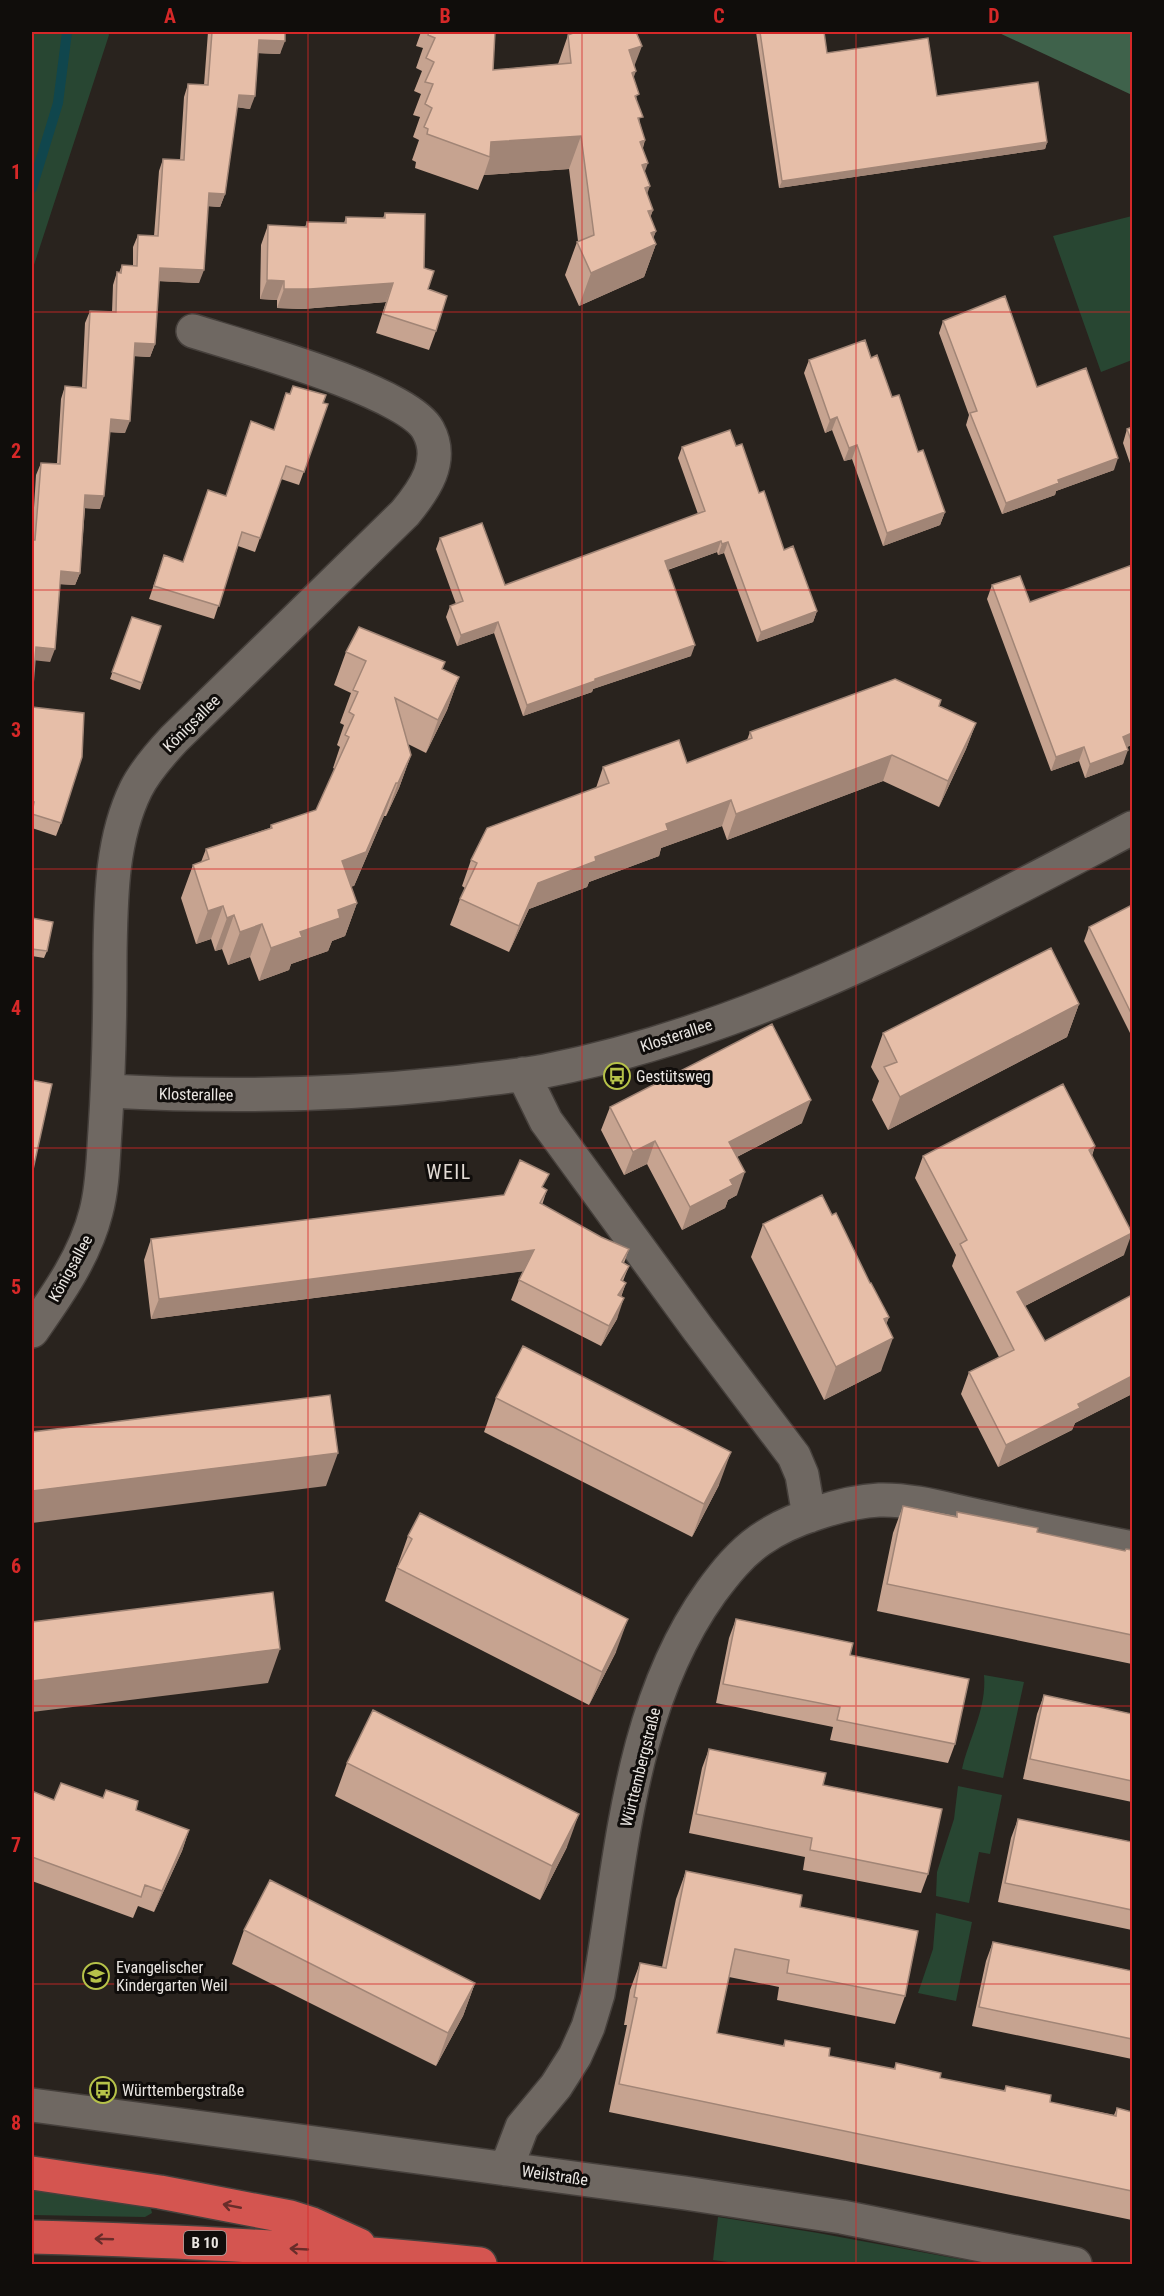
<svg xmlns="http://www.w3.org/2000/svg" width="1164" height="2296" font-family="'Roboto Condensed',sans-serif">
	<rect width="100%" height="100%" fill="#29231e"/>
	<path fill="#284632" d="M32 32H108L109 35 32 271Z
		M1132 216V360L1101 372 1053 236Z
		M984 1675 1024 1682 1003 1778 962 1769C969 1738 987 1708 984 1675Z
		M958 1786 1002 1795 990 1854 979 1852 969 1903 936 1896 937 1872 954 1819Z
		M936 1913 972 1922 956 2001 918 1993 933 1949Z
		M32 2190 146 2207 151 2209 152 2213 145 2217 32 2215Z
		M718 2217 818 2233 986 2264H743L713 2260Z"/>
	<path fill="#3f624b" d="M997 32H1132V95Z"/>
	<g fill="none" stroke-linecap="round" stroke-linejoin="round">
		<path stroke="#10464d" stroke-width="10" d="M32 188 58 103 67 32"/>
		<defs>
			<path id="minor" d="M523 1074 546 1121 698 1329 794 1456 802 1475 809 1516
				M108 1091C220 1097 331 1096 443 1084 477 1080 511 1077 545 1071 754 1030 945 926 1132 828
				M32 1331C58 1294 85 1256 96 1212 103 1186 103 1158 105 1131 109 1072 110 1013 110 954 111 899 111 840 136 789 145 771 160 754 174 739L405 513C424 490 445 461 428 430 407 391 240 346 193 331
				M32 2105 685 2193 842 2217 1075 2264
				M506 2169 522 2127 556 2086 575 2056 588 2027 598 1994C622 1858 628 1708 711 1592 725 1573 740 1554 760 1540 777 1528 798 1519 817 1513 838 1506 858 1501 879 1500 914 1499 948 1510 982 1517 1032 1528 1082 1538 1132 1548"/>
			<path id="highway" d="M32 2173 160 2192 290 2217 312 2224 359 2245
				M32 2237C181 2241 331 2248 480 2264"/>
		</defs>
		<use href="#minor" stroke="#46403c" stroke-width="36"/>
		<use href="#highway" stroke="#46403c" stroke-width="36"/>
		<use href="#minor" stroke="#6f6862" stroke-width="33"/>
		<use href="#highway" stroke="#d45550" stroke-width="33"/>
	</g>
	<path fill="#c6a390" d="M208 32H285L280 54 258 53 250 109 237 107 225 194 220 207 208 206 199 283 159 281 155 344 150 357 134 356 125 433 110 432 100 509 85 508 80 573 75 585 60 584 50 662 32 540 36 475 41 463H57L61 399 65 386 82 387 85 323 90 311 112 312 113 285 117 272 119 273 122 265 133 266V247L138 235 154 236 159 171 163 159 180 160 184 97 188 84 204 85Z
		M421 32H495L493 70 558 64 568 35 634 66V79L640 124 645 140 643 148 647 194 653 210 650 217 656 231 653 238 656 244 644 277 579 306 565 275 577 242 578 241 569 169 484 175 478 190 415 168 416 162 412 160 419 140 413 137 420 117 413 115 421 94 414 91 422 71 416 68 423 48 416 46Z
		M756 32H824L827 53 937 96 1047 142 1045 149 779 188Z
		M385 213 424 268 436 331 429 350 376 333 386 302 303 309 277 308V300L260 299 261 245 268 225 305 227 307 222 344 223 346 217 383 218Z
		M943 321 1037 387 1114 470 1056 491 1055 495 1002 514 966 425 969 415 939 333Z
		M871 358 892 397 918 452 945 512 940 525 883 546 852 459 844 461 832 430 825 433 804 373 809 360Z
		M323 403 328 404 299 485 281 479 255 552 238 546 214 619 149 599 164 555 183 562 273 430Z
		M1132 427V469L1123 443 1127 429Z
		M736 446 784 550 817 611 813 622 757 642 724 553 718 555 717 552 668 570 691 656 593 689 592 692 523 716 494 633 457 646 446 617 450 606 456 604 436 549 440 538 505 585 698 514 678 458 682 447Z
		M992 585 1030 602 1132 745 1127 747 1123 764 1085 778 1079 761 1051 771 987 599Z
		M132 617 161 626 140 690 110 679Z
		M346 652 442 669 459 677 447 710 426 753 408 744 411 755 399 788 386 816H384L354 886H351L357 903 345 936 332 941 328 951 291 964 289 970 259 981 250 957 228 965 222 949 215 951 211 939 196 944 181 898 193 865 201 862 206 849 270 828 271 825 316 810 335 769 333 768 340 747 337 745 344 725 340 723 351 693 334 685Z
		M939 706 976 723 966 749 939 807 883 781 727 840 722 826 661 848 659 856 589 882 587 887 529 909 509 952 450 925 460 899 465 888 462 886 471 860 596 788 603 767 687 763 747 740 750 732Z
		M32 707 61 823 56 836 32 828Z
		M1132 905V1037L1084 941 1089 927Z
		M32 918 47 951 44 958 32 956Z
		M1079 1004 1067 1037 888 1130 872 1100 879 1081 871 1067 883 1033Z
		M610 1107 802 1123 737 1157V1195L728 1200 725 1208 682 1230 647 1164 624 1175 601 1130Z
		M1095 1146 1092 1156 1124 1255 1025 1306 1045 1341 1132 1295V1394L1075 1423 1072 1430 998 1467 961 1394 969 1372 999 1357 952 1266 956 1255 915 1178 923 1156Z
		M544 1188 547 1190 542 1205 601 1237 629 1249 624 1263 629 1266 623 1281 626 1283 621 1297 617 1319 601 1346 511 1300 519 1280 523 1271 151 1319 144 1260 151 1239 504 1195Z
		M832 1215 889 1317 886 1324 881 1371 824 1400 751 1257 763 1224Z
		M496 1398 719 1485 692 1537 484 1432Z
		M903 1506 956 1516 957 1512 1037 1532 1125 1551 1132 1550V1664L877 1611 893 1533Z
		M408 1536 616 1652 589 1705 385 1601Z
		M736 1619 850 1655 955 1744 948 1763 830 1740 833 1727 716 1703 729 1638Z
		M1044 1695 1132 1714V1802L1023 1779 1037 1714Z
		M709 1749 823 1785 928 1874 921 1893 803 1870 805 1857 689 1833 702 1768Z
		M347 1763 567 1847 540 1900 335 1796Z
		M32 1791 54 1800 136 1810 189 1830 182 1851 154 1912 138 1906 133 1918 32 1881Z
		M1018 1819 1132 1842V1930L998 1902 1011 1838Z
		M686 1871 800 1907 905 1996 895 2024 777 2000 779 1987 729 1977 717 2033 783 2046 785 2040 829 2056 894 2069 896 2063 940 2078 1004 2091 1006 2086 1050 2102 1114 2115 1117 2108 1132 2112V2220L609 2112 627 2025H624L630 1990 640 1963 662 1967 676 1899Z
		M244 1930 475 1983 463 2016 436 2066 232 1964Z
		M993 1942 1132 1971V2059L972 2026 986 1961Z"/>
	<path fill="#a18576" d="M259 40 285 41 280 54 254 53Z
		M642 46 632 72 636 71 624 105 629 50Z
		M239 95 255 96 250 109 234 107Z
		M581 136 569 169 484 175 490 157 491 142Z
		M645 140 633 173 640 142Z
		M1047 142 1045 149 779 188 782 181Z
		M648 163 636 196 642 165Z
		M650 186 638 219 645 188Z
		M209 193 225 194 220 207 204 206Z
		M653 210 641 243 648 211Z
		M656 231 650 247 656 244 644 277 579 306 591 273 651 233Z
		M160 268 204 270 199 283 156 281Z
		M267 280 284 281 277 300 260 299Z
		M393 283 386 302 303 309 277 308 284 289Z
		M135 343 155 344 150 357 131 356Z
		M837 417 832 430 825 433 830 420Z
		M111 419 130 421 125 433 106 432Z
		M857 445 852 459 844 461 849 448Z
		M1118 458 1114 470 1056 491 1055 495 1002 514 1006 503 1058 480Z
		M85 495 104 496 100 509 81 508Z
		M945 512 940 525 883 546 887 533Z
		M721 541 717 552 661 572 665 561Z
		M728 542 724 553 718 555 722 544Z
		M61 571 80 573 75 585 56 584Z
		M817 611 813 622 757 642 761 632Z
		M498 622 494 633 457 646 461 635Z
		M695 645 691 656 593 689 592 692 523 716 527 705 595 679Z
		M36 647 55 649 50 662 32 660Z
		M459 677 447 710 426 753 438 720Z
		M976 723 966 749 939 807 948 781Z
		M1132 733V745L1118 750 1123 737Z
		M1084 747 1079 761 1051 771 1056 757Z
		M1128 750 1123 764 1085 778 1090 764Z
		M411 755 399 788 386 816 398 783Z
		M892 755 883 781 727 840 736 814Z
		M396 783 384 816 354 886 330 894 342 861Z
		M731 800 722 826 661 848 659 856 589 882 587 887 529 909 509 952 519 926 538 883 666 824Z
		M357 903 345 936 332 941 328 951 291 964 289 970 259 981 271 948 300 932 338 910Z
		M223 906 211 939 196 944 208 911Z
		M234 915 222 949 215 951 227 918Z
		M262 924 250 957 228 965 240 932Z
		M1079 1004 1067 1037 888 1130 900 1097Z
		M811 1100 802 1123 721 1165 729 1142Z
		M655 1141 647 1164 624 1175 633 1152Z
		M1095 1146 1087 1168 1089 1150Z
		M745 1172 737 1195 728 1200 725 1208 682 1230 690 1207 730 1180Z
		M1132 1233 1124 1255 1009 1314 1017 1292Z
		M534 1250 526 1271 151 1319 159 1299Z
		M626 1283 618 1304V1295Z
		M624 1298 617 1319 601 1346 609 1326Z
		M889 1317 878 1346 893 1338 881 1371 824 1400 836 1367 884 1319Z
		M1132 1376V1394L1075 1423 1072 1430 998 1467 1006 1445 1078 1404Z
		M731 1452 719 1485 692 1537 704 1504Z
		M338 1453 326 1486 32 1523V1491Z
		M628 1619 616 1652 589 1705 602 1672Z
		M280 1649 268 1683 32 1712V1681Z
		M579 1814 567 1847 540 1900 552 1866Z
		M189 1830 182 1851 154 1912 162 1891Z
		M475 1983 463 2016 436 2066 448 2033Z"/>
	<path fill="#e6bea8" stroke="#a18576" stroke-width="1.5" d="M212 32H285V41L259 40 255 96 239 95 225 194 209 193 204 270 160 268 155 344 135 343 130 421 111 419 104 496 85 495 80 573 61 571 55 649 36 647 32 698V540H35L41 463 60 464 65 386 86 388 90 311 116 312 117 272 121 273 122 265 137 266 138 235 158 236 163 159 184 160 188 84 208 85Z
		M429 32H495L493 70 571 63 568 35 576 32H636L642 46 629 50 636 71 632 73 639 94 635 96 643 117 638 118 645 140 640 142 648 163 642 165 650 186 645 188 653 210 648 211 656 231 651 233 656 244 591 273 577 242 594 235 581 136 491 142 490 157 427 134 428 129 424 127 432 108 425 104 433 84 425 82 434 62 426 58 435 38 428 35Z
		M760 32H824L827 53 928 38 937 96 1038 82 1047 142 782 181Z
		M385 213 425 214 424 268 434 271 428 289 447 296 436 331 383 314 393 283 310 289H284V281L267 280 268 225 307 227V222L346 223V217L385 218Z
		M1005 296 1037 387 1086 368 1118 458 1058 480 1059 483 1006 503 970 413 977 411 943 321Z
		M865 340 871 358 877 355 892 397 899 395 918 452 923 450 945 512 887 533 857 445 849 448 837 417 830 420 809 360Z
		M293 386 326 395 323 403 328 404 304 472 286 466 260 538 242 532 219 606 154 586 164 555 183 562 208 490 226 496 251 421 274 430 286 393 290 394Z
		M1132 427V443L1127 429Z
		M730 430 736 446 742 444 759 493 764 491 784 550 793 546 817 611 761 632 728 542 722 544 721 541 665 561 695 645 595 679V681L527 705 498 622 461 635 450 606 463 601 440 538 482 523 505 585 705 511 682 447Z
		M1132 565V733L1123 737 1128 750 1090 764 1084 747 1056 757 992 585 1020 576 1030 602Z
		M132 617 161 626 142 683 112 672Z
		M359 627 445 662 442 669 459 677 438 720 395 698 411 755 398 783H396L366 852 342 861 357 903 338 910 340 918 300 932 302 937 271 948 262 924 240 932 234 915 227 918 223 906 208 911 193 865 209 859 206 849 272 828 271 825 316 810 349 737 345 735 354 715 349 712 358 692 353 690 366 661 346 652Z
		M895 679 941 700 939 706 976 723 948 781 892 755 736 814 731 800 666 824 668 830 595 857 596 861 538 883 519 926 460 899 477 863 471 860 487 828 609 783 603 767 679 740 687 763 752 738 750 732Z
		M32 707 84 713 82 757 61 823 32 814 34 802H32Z
		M1132 905V1015L1089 927Z
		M32 918 53 922 47 951 32 949Z
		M1051 948 1079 1004 900 1097 884 1067 897 1062 883 1033Z
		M772 1024 811 1100 729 1142 745 1172 730 1180 733 1185 690 1207 655 1141 633 1152 610 1107Z
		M32 1080 52 1084 32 1174Z
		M1063 1084 1095 1146 1089 1150 1132 1233 1017 1292 1045 1341 1132 1295V1376L1078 1404 1080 1408 1006 1445 969 1372 1014 1350 960 1244 967 1240 923 1156Z
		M520 1160 549 1174 542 1187 547 1190 540 1203 601 1237 629 1249 622 1262 629 1266 621 1280 626 1283 618 1295 624 1298 609 1326 519 1280 534 1250 159 1299 151 1239 504 1195Z
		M822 1195 832 1215 836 1213 870 1283H871L889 1317 884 1319 893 1338 836 1367 763 1224Z
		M523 1346 731 1452 704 1504 496 1398Z
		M330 1395 338 1453 32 1491V1432Z
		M903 1506 957 1517V1512L1038 1528 1037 1532 1125 1551 1126 1549 1132 1550V1635L887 1584Z
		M420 1513 628 1619 602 1672 397 1568 412 1539 408 1536Z
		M273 1592 280 1649 32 1681V1622Z
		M736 1619 853 1643 850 1655 969 1679 955 1744 837 1720 840 1707 723 1684Z
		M1044 1695 1132 1714V1781L1030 1759Z
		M373 1710 579 1814 552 1866 347 1763Z
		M709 1749 826 1773 823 1785 942 1809 928 1874 810 1850 812 1838 696 1814Z
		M61 1783 103 1798 106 1790 138 1801 136 1810 189 1830 162 1891 145 1885 141 1897 32 1857V1791L54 1800Z
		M1018 1819 1132 1842V1910L1005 1883Z
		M686 1871 802 1895 800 1907 918 1931 905 1996 787 1973 789 1960 735 1949 717 2033 784 2046 785 2040 830 2048 829 2056 895 2069 896 2063 941 2073 940 2078 1005 2091 1006 2086 1051 2095 1050 2102 1116 2116 1117 2108 1132 2112V2191L619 2084 637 1998 634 1997 640 1963 666 1968Z
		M270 1880 475 1983 448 2033 244 1930Z
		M993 1942 1132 1971V2039L979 2007Z"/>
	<defs><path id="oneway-shaft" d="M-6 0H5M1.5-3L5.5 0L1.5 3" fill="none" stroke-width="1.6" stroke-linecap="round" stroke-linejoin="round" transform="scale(1.5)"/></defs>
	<g stroke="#682d2a">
		<use href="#oneway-shaft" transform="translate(232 2206) rotate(-169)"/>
		<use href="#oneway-shaft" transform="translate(104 2239) rotate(-178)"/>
		<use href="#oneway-shaft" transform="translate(299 2249) rotate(-177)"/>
	</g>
	<path fill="none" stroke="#d62828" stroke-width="1.5" stroke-opacity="0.55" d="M308 32V2264M582 32V2264M856 32V2264M32 312H1132M32 590H1132M32 869H1132M32 1148H1132M32 1427H1132M32 1706H1132M32 1984H1132"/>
	<defs>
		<symbol id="bus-ring" viewBox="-11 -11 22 22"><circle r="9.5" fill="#100d0b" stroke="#b6c249" stroke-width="1.5"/><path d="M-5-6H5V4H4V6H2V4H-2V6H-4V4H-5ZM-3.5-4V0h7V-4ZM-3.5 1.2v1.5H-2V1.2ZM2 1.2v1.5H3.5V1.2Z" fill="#b6c249"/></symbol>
		<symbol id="school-ring" viewBox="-11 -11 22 22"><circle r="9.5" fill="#100d0b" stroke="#b6c249" stroke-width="1.5"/><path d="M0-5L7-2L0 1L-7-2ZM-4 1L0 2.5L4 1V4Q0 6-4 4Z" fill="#b6c249"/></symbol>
	</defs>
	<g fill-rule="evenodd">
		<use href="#bus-ring" x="602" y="1061" width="30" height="30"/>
		<use href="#school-ring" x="81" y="1961" width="30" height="30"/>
		<use href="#bus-ring" x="88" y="2075" width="30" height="30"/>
	</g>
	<g text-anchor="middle" stroke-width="6" stroke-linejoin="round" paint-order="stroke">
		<rect fill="#100d0b" stroke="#a9a5a2" stroke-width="1.5" x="184" y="2231" width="42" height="24" rx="4.5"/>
		<g font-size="15" font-weight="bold" fill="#eae6e2">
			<text x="205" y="2248">B 10</text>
		</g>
		<g font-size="16" fill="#eae6e2" stroke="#100d0b">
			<text transform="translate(191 723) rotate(-45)" y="6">Königsallee</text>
			<text transform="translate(676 1035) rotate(-18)" y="6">Klosterallee</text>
			<text transform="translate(196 1094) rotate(1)" y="6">Klosterallee</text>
			<text transform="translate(70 1268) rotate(-61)" y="6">Königsallee</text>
			<text transform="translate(640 1767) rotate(-76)" y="6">Württembergstraße</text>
			<text transform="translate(555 2175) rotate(8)" y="6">Weilstraße</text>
		</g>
		<g font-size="16" fill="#eae6e2" stroke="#100d0b" text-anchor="start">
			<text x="636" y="1082">Gestütsweg</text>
			<text x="116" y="1973">Evangelischer<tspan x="116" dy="18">Kindergarten Weil</tspan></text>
			<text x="122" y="2096">Württembergstraße</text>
		</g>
		<g font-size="20" letter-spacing="1.5" fill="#e4dcd5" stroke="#100d0b">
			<text x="449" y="1179">WEIL</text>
		</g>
	</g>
	<rect width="1164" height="2296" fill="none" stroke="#100d0b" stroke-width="66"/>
	<rect x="33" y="33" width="1098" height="2230" fill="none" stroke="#d62828" stroke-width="2"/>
	<g font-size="20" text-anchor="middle" font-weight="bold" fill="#d62828">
		<text x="170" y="23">A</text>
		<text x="445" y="23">B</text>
		<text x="719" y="23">C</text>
		<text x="994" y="23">D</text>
		<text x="16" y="179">1</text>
		<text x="16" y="458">2</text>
		<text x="16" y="737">3</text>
		<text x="16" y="1015">4</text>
		<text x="16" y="1294">5</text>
		<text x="16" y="1573">6</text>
		<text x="16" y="1852">7</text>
		<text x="16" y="2130">8</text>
	</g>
</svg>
